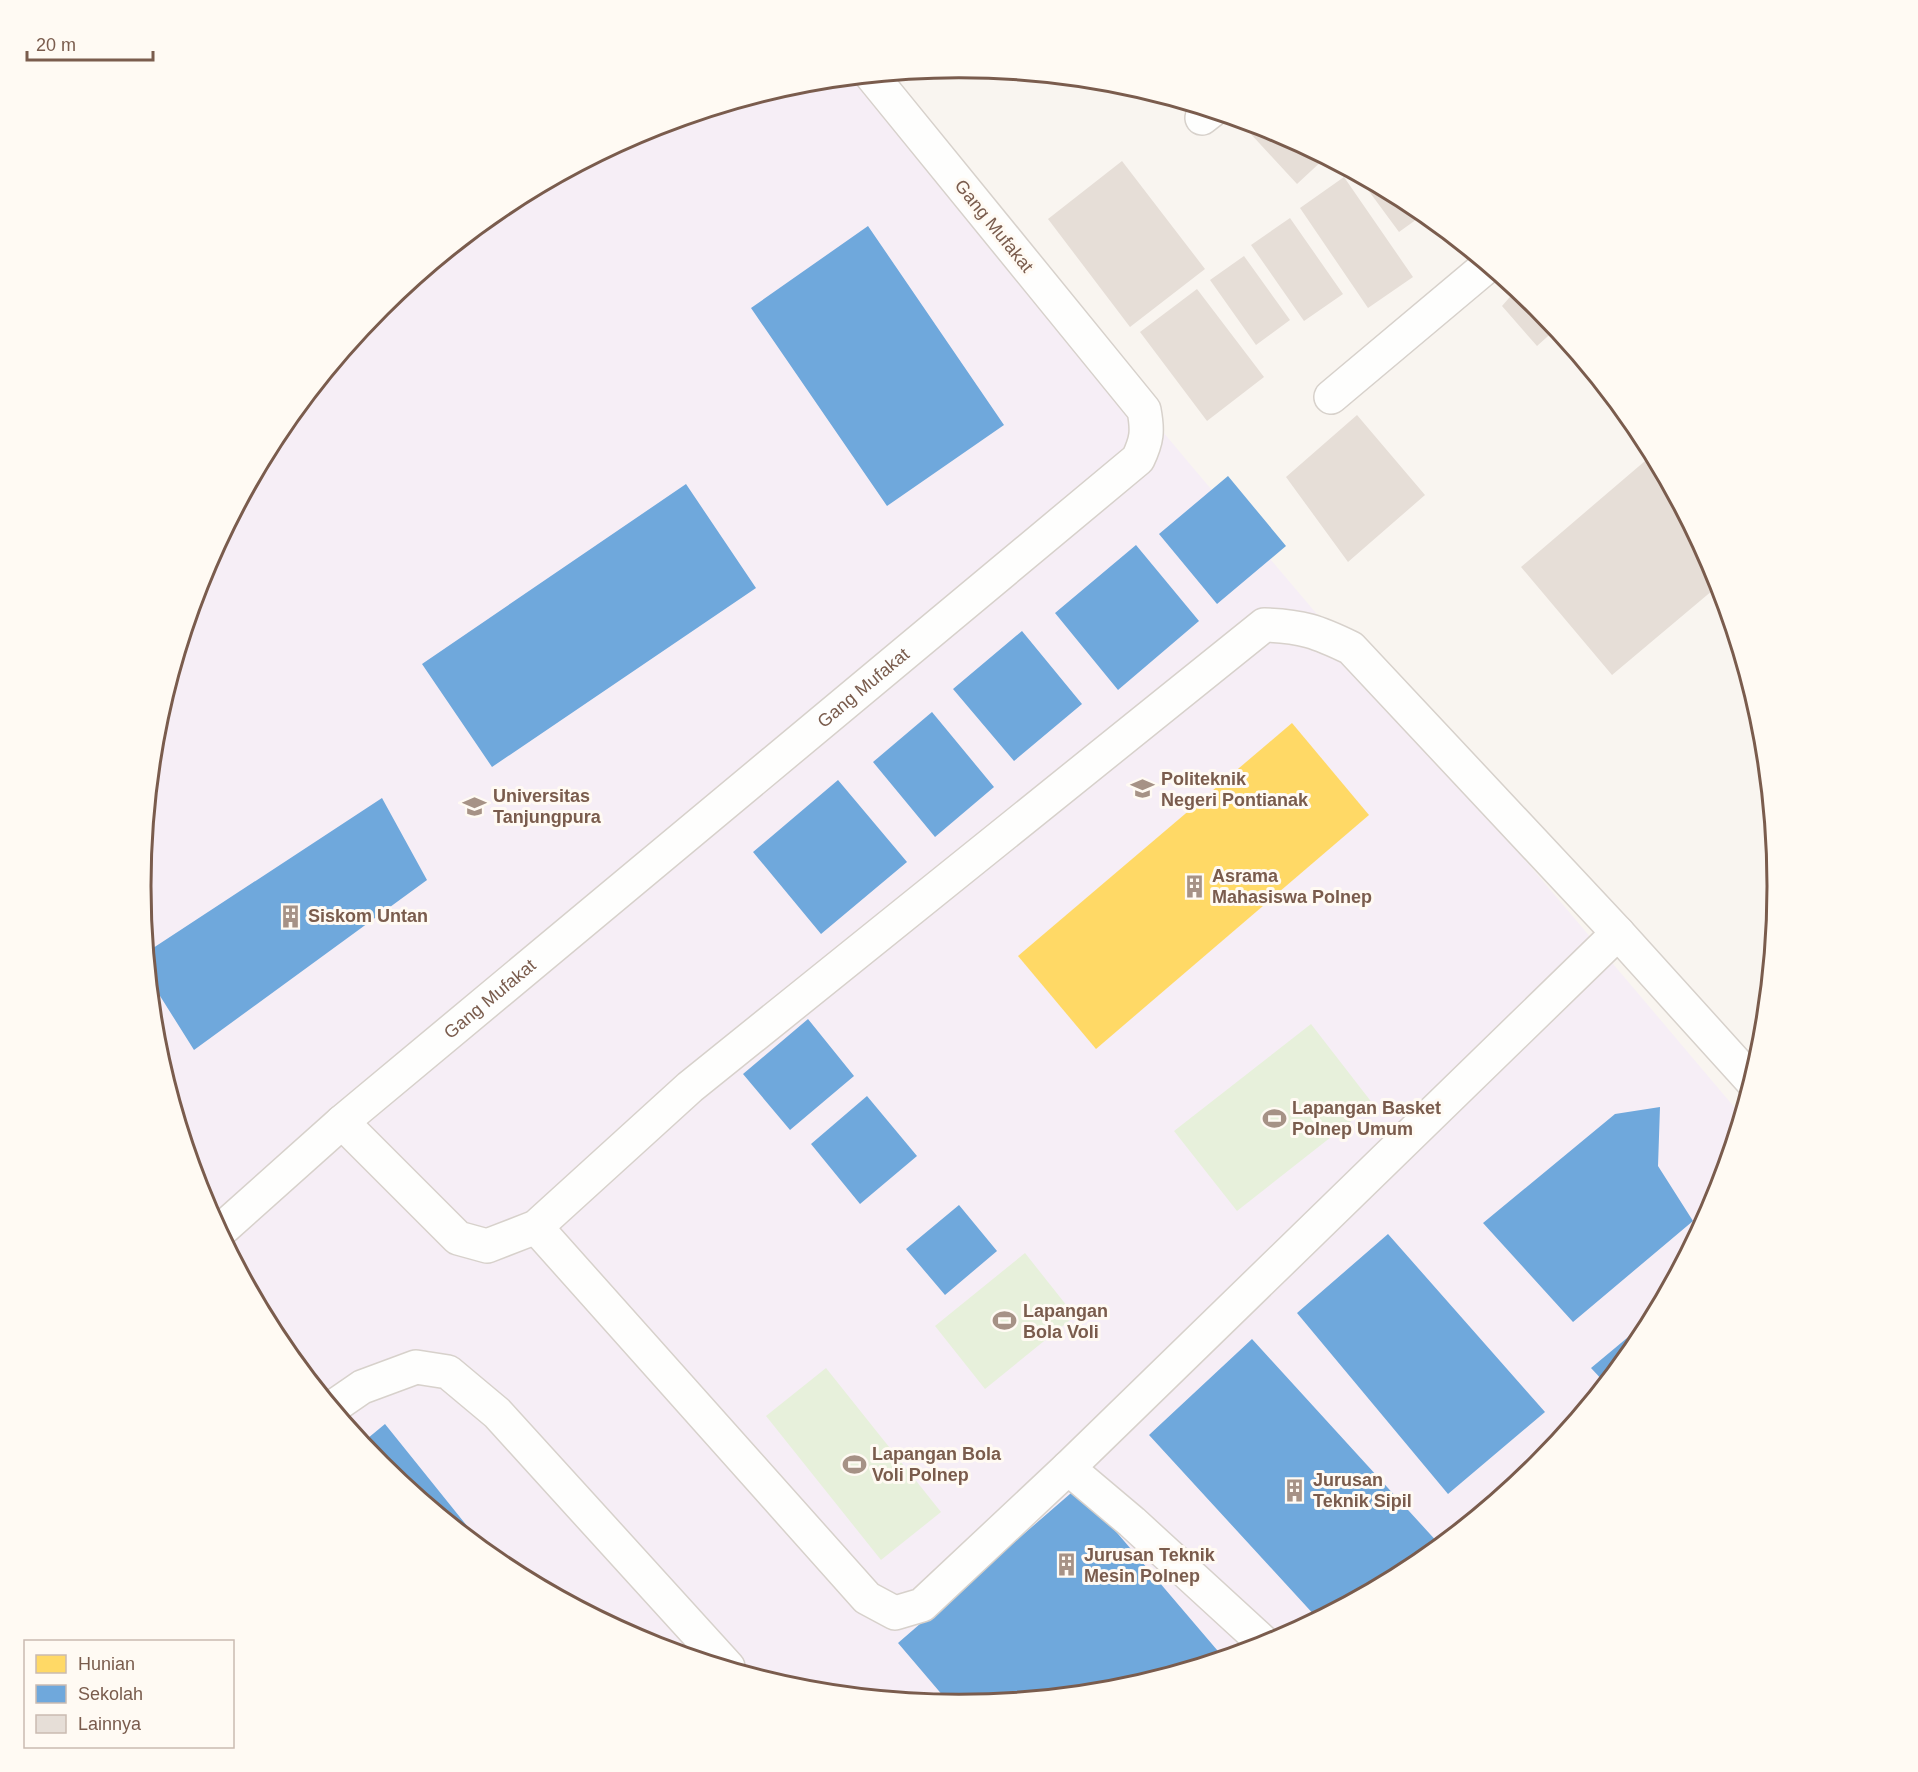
<svg xmlns="http://www.w3.org/2000/svg" width="1918" height="1772" font-family="Arial,sans-serif">
	<rect width="100%" height="100%" fill="#f9f5f0"/>
	<path fill="#f6eef6" d="M866 77 1189 463 1741 1115 1715 1200 1639 1341 1538 1465 1413 1567 1272 1642 1118 1689 959 1704 799 1689 645 1642 504 1566 380 1465 278 1340 203 1199 156 1045 141 886 156 726 203 572 279 431 380 307 505 205 646 130 800 83Z"/>
	<path fill="#e7f0db" d="M1311 1024 1373 1104 1237 1211 1174 1131Z
		M1025 1253 1075 1316 985 1389 935 1326Z
		M826 1368 941 1512 881 1560 766 1416Z"/>
	<path fill="#ffd966" d="M1292 723 1369 815 1096 1049 1018 956Z"/>
	<path fill="#6fa8dc" d="M868 226 1004 425 887 506 751 308Z
		M1228 476 1286 546 1217 604 1159 534Z
		M686 484 756 588 492 767 422 664Z
		M1136 545 1199 621 1118 690 1055 613Z
		M1022 631 1082 704 1014 761 953 689Z
		M932 712 994 787 935 837 873 762Z
		M838 780 907 862 821 934 753 852Z
		M382 798 427 880 194 1050 150 980 147 952Z
		M808 1019 854 1076 790 1130 743 1074Z
		M867 1096 917 1156 860 1204 811 1144Z
		M1660 1107 1658 1166 1693 1221 1573 1322 1483 1223 1615 1114Z
		M959 1205 997 1251 945 1295 906 1249Z
		M1388 1234 1545 1412 1448 1494 1297 1313Z
		M1651 1318 1639 1341 1605 1383 1591 1368Z
		M1252 1339 1440 1545 1413 1567 1317 1618 1149 1435Z
		M385 1424 488 1552 487 1553 380 1465 362 1443Z
		M1078 1487 1223 1657 1118 1689 959 1704H950L898 1643Z"/>
	<path fill="#e6ded7" d="M1237 119 1273 130 1325 158 1297 184Z
		M1122 161 1205 269 1130 327 1048 219Z
		M1357 175 1414 206 1424 214 1399 232Z
		M1344 177 1413 277 1368 308 1300 208Z
		M1290 218 1343 294 1304 321 1251 245Z
		M1244 256 1290 320 1256 345 1210 280Z
		M1197 289 1264 377 1207 421 1140 332Z
		M1516 290 1538 307 1556 329 1537 346 1502 306Z
		M1357 415 1425 495 1348 562 1286 477Z
		M1652 455 1715 573 1719 585 1612 675 1521 567Z"/>
	<g fill="none" stroke-linecap="round" stroke-linejoin="round">
		<defs>
			<g id="minor">
				<path d="M1202 118 1211 111"/>
				<path d="M1331 397 1487 266"/>
				<path d="M342 1122 458 1238 487 1246 536 1227 690 1087 1264 625C1302 626 1318 632 1351 648L1618 933 1751 1080"/>
				<path d="M536 1227 867 1598 895 1613 922 1605 1068 1468 1132 1522 1265 1644"/>
				<path id="s1" d="M220 1231 342 1122 1138 459C1147 440 1148 431 1144 410L872 76"/>
				<path d="M333 1407 362 1387 416 1367 448 1372 497 1413 728 1667"/>
				<path d="M1068 1468 1618 933"/>
			</g>
		</defs>
		<use href="#minor" stroke="#d7d1cb" stroke-width="36"/>
		<use href="#minor" stroke="#fefefd" stroke-width="33"/>
	</g>
	<defs>
		<symbol id="university-bare" viewBox="-9 -9 18 18"><path d="M0-5L7-2L0 1L-7-2ZM-4 1L0 2.5L4 1V4Q0 6-4 4Z" fill="#a69286" stroke="#fffaf3" stroke-width="2.5" paint-order="stroke"/></symbol>
		<symbol id="building-bare" viewBox="-9 -9 18 18"><path d="M-4-6H4V6H1V3H-1V6H-4ZM-2.5-4.3h1.7v1.8h-1.7ZM.8-4.3h1.7v1.8H.8ZM-2.5-1h1.7V.8h-1.7ZM.8-1h1.7V.8H.8Z" fill="#a69286" stroke="#fffaf3" stroke-width="2.5" paint-order="stroke"/></symbol>
		<symbol id="stadium-bare" viewBox="-9 -9 18 18"><path d="M0-5a6.5 5 0 1 0 0 10a6.5 5 0 1 0 0-10ZM-3.5-1.8h7v3.6h-7Z" fill="#a69286" stroke="#fffaf3" stroke-width="2.5" paint-order="stroke"/></symbol>
	</defs>
	<g fill-rule="evenodd">
		<use href="#university-bare" x="1126" y="772" width="33" height="33"/>
		<use href="#university-bare" x="458" y="790" width="33" height="33"/>
		<use href="#building-bare" x="1178" y="870" width="33" height="33"/>
		<use href="#building-bare" x="274" y="900" width="33" height="33"/>
		<use href="#stadium-bare" x="1258" y="1102" width="33" height="33"/>
		<use href="#stadium-bare" x="988" y="1304" width="33" height="33"/>
		<use href="#stadium-bare" x="838" y="1448" width="33" height="33"/>
		<use href="#building-bare" x="1278" y="1474" width="33" height="33"/>
		<use href="#building-bare" x="1050" y="1548" width="33" height="33"/>
	</g>
	<g text-anchor="middle" stroke-width="6" stroke-linejoin="round" paint-order="stroke">
		<g font-size="18" fill="#7a5c4d" stroke="#fffaf3">
			<text transform="translate(994 226) rotate(51)" y="6">Gang Mufakat</text>
			<text dy="6" stroke="none"><textPath href="#s1" startOffset="842">Gang Mufakat</textPath></text>
			<text dy="6" stroke="none"><textPath href="#s1" startOffset="356">Gang Mufakat</textPath></text>
		</g>
		<g font-size="18" font-weight="bold" fill="#7a5c4d" stroke="#fffaf3" text-anchor="start">
			<text x="1161" y="785">Politeknik<tspan x="1161" dy="21">Negeri Pontianak</tspan></text>
			<text x="493" y="802">Universitas<tspan x="493" dy="21">Tanjungpura</tspan></text>
			<text x="1212" y="882">Asrama<tspan x="1212" dy="21">Mahasiswa Polnep</tspan></text>
			<text x="308" y="922">Siskom Untan</text>
			<text x="1292" y="1114">Lapangan Basket<tspan x="1292" dy="21">Polnep Umum</tspan></text>
			<text x="1023" y="1317">Lapangan<tspan x="1023" dy="21">Bola Voli</tspan></text>
			<text x="872" y="1460">Lapangan Bola<tspan x="872" dy="21">Voli Polnep</tspan></text>
			<text x="1313" y="1486">Jurusan<tspan x="1313" dy="21">Teknik Sipil</tspan></text>
			<text x="1084" y="1561">Jurusan Teknik<tspan x="1084" dy="21">Mesin Polnep</tspan></text>
		</g>
	</g>
	<path d="M0 0H1918V1772H0ZM151 886a808 808 0 1 1 1616 0a808 808 0 1 1-1616 0Z" fill="#fffaf3" fill-rule="evenodd"/>
	<path fill="none" stroke="#7a5c4d" stroke-width="3" d="M151 886a808 808 0 1 1 1616 0a808 808 0 1 1-1616 0Z"/>
	<rect x="24" y="1640" width="210" height="108" fill="#fffaf3" stroke="#cabbb1" stroke-width="1.5"/>
	<rect x="36" y="1655" width="30" height="18" fill="#ffd966" stroke="#cabbb1" stroke-width="1.5"/>
	<text x="78" y="1670" font-size="18" fill="#7a5c4d">Hunian</text>
	<rect x="36" y="1685" width="30" height="18" fill="#6fa8dc" stroke="#cabbb1" stroke-width="1.5"/>
	<text x="78" y="1700" font-size="18" fill="#7a5c4d">Sekolah</text>
	<rect x="36" y="1715" width="30" height="18" fill="#e6ded7" stroke="#cabbb1" stroke-width="1.5"/>
	<text x="78" y="1730" font-size="18" fill="#7a5c4d">Lainnya</text>
	<path d="M27 51v9h126v-9" fill="none" stroke="#7a5c4d" stroke-width="3"/>
	<text x="36" y="51" font-size="18" fill="#7a5c4d" stroke="#fffaf3" stroke-width="4.5" paint-order="stroke">20 m</text>
</svg>
